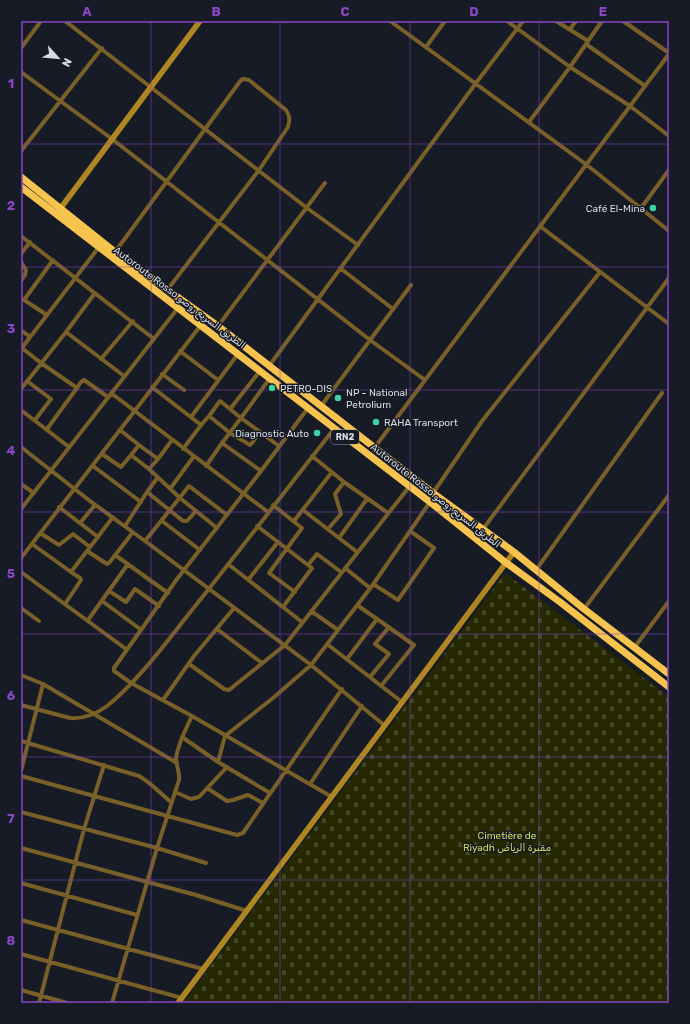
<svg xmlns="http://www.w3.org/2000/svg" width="690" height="1024" font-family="Rubik,Vazirmatn,sans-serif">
	<defs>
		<pattern id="cemetery-stones" width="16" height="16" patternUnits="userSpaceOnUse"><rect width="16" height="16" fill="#252800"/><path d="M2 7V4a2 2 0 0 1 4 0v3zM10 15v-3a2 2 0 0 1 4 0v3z" fill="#444725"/></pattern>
	</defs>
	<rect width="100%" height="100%" fill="#171b25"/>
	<path fill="url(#cemetery-stones)" d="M505 573 669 697V1003H183Z"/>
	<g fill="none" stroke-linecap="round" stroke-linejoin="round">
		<path stroke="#796028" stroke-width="4" d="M65 21 307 208 358 245
			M390 21 587 165 669 231
			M507 21 570 67 630 106 669 136
			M556 21 588 41
			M623 21 669 53
			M570 29 576 21
			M586 44 645 86
			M426 47 445 21
			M21 48 41 21
			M21 72 112 139 370 340 425 380
			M529 122 570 67 602 21
			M21 151 102 48
			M641 208 669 170
			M541 227 669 324
			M21 236 154 339
			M115 252 241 80 244 79 249 80 286 110C290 116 290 120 288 127L259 170 168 289
			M21 254 30 242
			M21 262 26 270 25 275 21 281
			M340 268 393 309
			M21 298 47 315
			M24 300 53 260
			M218 326 325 183
			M21 330 30 337
			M66 332 124 376
			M22 348 41 363 77 388 81 382 84 380 108 397
			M21 349 99 247
			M180 351 218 380
			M101 359 133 321
			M269 366 476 83 523 21
			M260 371 230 409 241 418 270 378
			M162 374 184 390
			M27 381 51 399 35 420
			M152 387 201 425 183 449
			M21 389 66 332 95 293
			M111 393 268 512
			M321 406 411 285
			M21 410 69 447
			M209 416 220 401 230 409
			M191 417 238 354
			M201 425 209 416 230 433 250 445 252 443 260 432
			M47 429 77 388
			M120 430 139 445 131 455 149 469 180 498 217 528
			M222 443 241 418 279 446
			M139 445 158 459 149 469
			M21 447 90 501 145 541 311 665 384 725
			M375 447 669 54
			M102 454 121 467 131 455
			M312 456 344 482 335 494 341 514 328 529
			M158 459 172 440
			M93 466 141 502
			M206 466 222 443 261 471 177 579 114 668V671L131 683 192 716 332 797
			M261 471 308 408
			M344 482 388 513
			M21 484 34 493
			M170 489 194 456
			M147 492 158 477
			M433 493 482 421 600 272
			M273 505 302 528 269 573 295 592
			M59 507 98 537
			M21 509 178 308
			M303 510 357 552
			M162 521 200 550
			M294 521 332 472
			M80 523 95 505
			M125 526 147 492 183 521H187L196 511
			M257 526 308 565
			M483 529 669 278
			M40 533 59 545 73 534 90 547
			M339 538 367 499
			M145 541 189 486 227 515
			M32 544 71 572 113 517
			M87 551 107 564 109 563 133 532
			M115 555 168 593
			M21 558 201 325
			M228 564 302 622
			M345 568 370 588
			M536 570 662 393
			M21 572 126 649
			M248 580 278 542
			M373 584 398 600 434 548 410 531
			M109 591 126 602 135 589 159 606
			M102 601 140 629
			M65 604 81 580 80 578 71 572
			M357 605 414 645 381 686
			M283 607 312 568 308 565 317 554 341 572
			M21 608 39 621
			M584 609 669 495
			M311 611 338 630
			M88 620 128 564
			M217 629 262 663
			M327 644 402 702
			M634 648 669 601
			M347 659 377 619
			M189 664 224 689 229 690 285 645 409 487
			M21 675 43 684 177 763
			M370 677 389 654 375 644 389 627
			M163 700 194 656 234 608
			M21 705 70 718C83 719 96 714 107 706 134 685 162 648 184 620 235 557 284 492 334 429
			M182 737 218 762 270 793
			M21 741 139 776C151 783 160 793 171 802
			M218 762 225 736 273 698 311 665 372 586 430 502
			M21 771 43 684
			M21 776 237 835 243 833 342 689
			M310 784 362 706
			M207 788 227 801 233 800 248 795 263 803
			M175 792 191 799 199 797 227 767
			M21 812 157 848 206 863
			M21 848 196 895 247 911
			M21 883 137 915
			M21 920 203 969
			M21 954 182 998
			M21 990 67 1003
			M39 1003 84 829 104 765
			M112 1003 157 848 179 780C180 772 176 765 176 758 178 743 186 729 192 716"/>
		<path stroke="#b08622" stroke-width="5.5" d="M60 209 200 21
			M178 1003 514 552"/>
		<path stroke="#f7c34f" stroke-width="7" d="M21 177 115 252 218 326 433 493 514 552 584 609 669 674
			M21 187 430 502 505 562 560 602 669 687"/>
	</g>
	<path fill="none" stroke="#8946c4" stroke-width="1" stroke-opacity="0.55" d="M151 21V1003M280 21V1003M410 21V1003M539 21V1003M21 144H669M21 267H669M21 390H669M21 512H669M21 634H669M21 757H669M21 880H669"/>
	<g fill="#3bd4a4" stroke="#171b25" stroke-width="1.5">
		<circle cx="653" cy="208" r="4"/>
		<circle cx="272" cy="388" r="4"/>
		<circle cx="338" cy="398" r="4"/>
		<circle cx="376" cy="422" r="4"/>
		<circle cx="317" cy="433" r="4"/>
	</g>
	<g text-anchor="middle" stroke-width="3" stroke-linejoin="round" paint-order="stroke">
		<rect fill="#171b25" stroke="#9da1a9" stroke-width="1" x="331" y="430" width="28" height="14" rx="3"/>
		<g font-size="9" font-weight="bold" fill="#d7dae1">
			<text x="345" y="440">RN2</text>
		</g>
		<g font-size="10" fill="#d7dae1" stroke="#171b25" text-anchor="start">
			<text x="645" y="212" text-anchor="end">Café El-Mina</text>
			<text x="280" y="392">PETRO-DIS</text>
			<text x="346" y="396">NP - National<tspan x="346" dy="12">Petrolium</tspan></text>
			<text x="384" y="426">RAHA Transport</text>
			<text x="309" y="437" text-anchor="end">Diagnostic Auto</text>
		</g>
		<g font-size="10" fill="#d7dae1" stroke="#171b25">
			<text transform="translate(180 297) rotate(37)" y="4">Autoroute Rosso الطريق السريع روصو</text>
			<text transform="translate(436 495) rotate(38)" y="4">Autoroute Rosso الطريق السريع روصو</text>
		</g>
		<g font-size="10" fill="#cfdc5f" stroke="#171b25">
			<text x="507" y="839">Cimetière de<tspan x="507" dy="12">Riyadh مقبرة الرياض</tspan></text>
		</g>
	</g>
	<rect width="690" height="1024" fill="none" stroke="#171b25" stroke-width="44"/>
	<g transform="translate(58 58) rotate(117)" stroke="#171b25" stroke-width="3" paint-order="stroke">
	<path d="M0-3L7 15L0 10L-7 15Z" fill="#d7dae1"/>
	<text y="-6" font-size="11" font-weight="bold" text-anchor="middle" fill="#d7dae1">N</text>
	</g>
	<rect x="22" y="22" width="646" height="980" fill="none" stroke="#8946c4" stroke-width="1.5"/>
	<g font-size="13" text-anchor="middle" font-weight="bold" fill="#8946c4">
		<text x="87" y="16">A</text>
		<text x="216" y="16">B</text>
		<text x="345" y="16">C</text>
		<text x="474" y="16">D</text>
		<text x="603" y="16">E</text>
		<text x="11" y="88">1</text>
		<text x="11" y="210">2</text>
		<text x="11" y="333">3</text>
		<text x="11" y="455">4</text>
		<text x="11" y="578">5</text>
		<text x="11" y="700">6</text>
		<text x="11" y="823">7</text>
		<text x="11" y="945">8</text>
	</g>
</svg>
